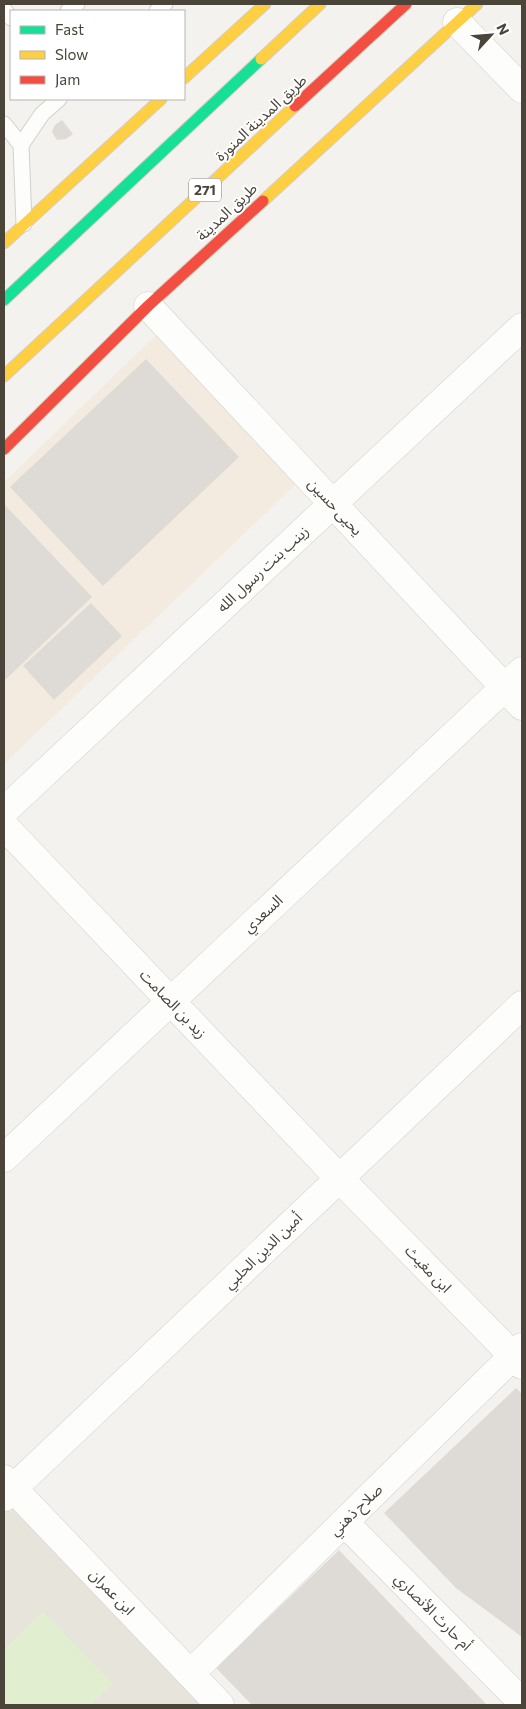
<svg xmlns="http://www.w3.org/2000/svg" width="526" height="1709" font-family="Commissioner,'Noto Sans Arabic',sans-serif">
	<rect width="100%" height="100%" fill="#f4f2ee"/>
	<path fill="#e7e4dc" d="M5 1499 205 1705H4V1501Z"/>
	<path fill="#f3ebdf" d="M158 333 298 482 4 764V482Z"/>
	<path fill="#e1eecf" d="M43 1611 113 1684 91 1705H4V1649Z"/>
	<path fill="#dedbd6" d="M62 120 73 134 66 139 57 140 52 132 55 125Z
		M146 359 239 457 103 586 10 487Z
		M4 504 92 597 4 681Z
		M91 603 122 636 54 700 23 666Z
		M516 1388 522 1394V1637L456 1588 384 1513Z
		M339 1550 487 1705H252L216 1668Z"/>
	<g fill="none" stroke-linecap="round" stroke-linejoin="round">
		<defs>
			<path id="lane" d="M4 10 11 18
				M68 11 77 4
				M157 11 165 4
				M4 124 21 145 24 224
				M21 145 42 114 59 99"/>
			<path id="street" d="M457 22 522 89
				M148 306 522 706
				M4 811 522 327
				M4 826 339 1178 522 1365
				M4 1158 522 671
				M4 1479 220 1705
				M4 1497 522 1005
				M344 1522 522 1702
				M190 1674 522 1347"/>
			<path id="fast" d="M4 300 261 59"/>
			<path id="slow" d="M261 59 320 4
				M184 78 265 4
				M263 201 477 4
				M4 243 161 99
				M4 376 295 106"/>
			<path id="jam" d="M295 106 406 4
				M4 449 148 306 263 201"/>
		</defs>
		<use href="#lane" stroke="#d2d0cb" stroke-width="17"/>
		<use href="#street" stroke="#d2d0cb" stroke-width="29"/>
		<use href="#fast" stroke="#d6cebb" stroke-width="13"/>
		<use href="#slow" stroke="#d6cebb" stroke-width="13"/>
		<use href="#jam" stroke="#d6cebb" stroke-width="13"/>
		<use href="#lane" stroke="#fdfdfc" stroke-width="15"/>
		<use href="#street" stroke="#fdfdfc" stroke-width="28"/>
		<use href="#fast" stroke="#16e098" stroke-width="11"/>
		<use href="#slow" stroke="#ffcf43" stroke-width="11"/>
		<use href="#jam" stroke="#f24e42" stroke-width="11"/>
	</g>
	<g text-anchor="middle" stroke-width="4" stroke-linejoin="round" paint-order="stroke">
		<rect fill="#fff" stroke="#817c74" stroke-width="1" x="189" y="178.5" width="32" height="23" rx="4"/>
		<g font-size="14" font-weight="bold" fill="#4b4439">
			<text x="205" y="195">271</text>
		</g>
		<g font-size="15" fill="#4b4439" stroke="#fff">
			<text transform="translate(261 118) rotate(-43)" y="5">طريق المدينة المنورة</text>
			<text transform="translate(227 212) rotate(-43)" y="5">طريق المدينة</text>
			<text transform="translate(335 507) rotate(47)" y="5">يحيى حسين</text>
			<text transform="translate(263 569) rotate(-43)" y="5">زينب بنت رسول الله</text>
			<text transform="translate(263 914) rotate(-43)" y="5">السعدي</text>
			<text transform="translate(173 1004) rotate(46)" y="5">زيد بن الصامت</text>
			<text transform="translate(263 1251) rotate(-44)" y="5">أمين الدين الحلبي</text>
			<text transform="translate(428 1269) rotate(46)" y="5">ابن مغيث</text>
			<text transform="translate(356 1510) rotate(-44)" y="5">صلاح ذهني</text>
			<text transform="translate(112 1592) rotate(46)" y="5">ابن عمران</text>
			<text transform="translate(433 1612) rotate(45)" y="5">أم حارث الأنصاري</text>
		</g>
	</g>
	<rect width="526" height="1709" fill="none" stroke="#4b4439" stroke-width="10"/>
	<rect x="10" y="10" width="175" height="90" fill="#ffffff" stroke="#b7b4b0"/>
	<rect x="20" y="26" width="25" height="8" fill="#16e098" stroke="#b7b4b0"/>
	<text x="55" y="35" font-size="15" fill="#4b4439">Fast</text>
	<rect x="20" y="51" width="25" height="8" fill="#ffcf43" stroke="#b7b4b0"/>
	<text x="55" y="60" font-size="15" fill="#4b4439">Slow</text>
	<rect x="20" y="76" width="25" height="8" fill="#f24e42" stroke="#b7b4b0"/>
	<text x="55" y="85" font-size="15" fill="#4b4439">Jam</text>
	<g transform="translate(491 35) rotate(64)" stroke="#ffffff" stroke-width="4" paint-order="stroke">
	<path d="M0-4L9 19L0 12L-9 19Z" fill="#4b4439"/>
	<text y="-8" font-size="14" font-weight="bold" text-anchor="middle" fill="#4b4439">N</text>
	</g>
</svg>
